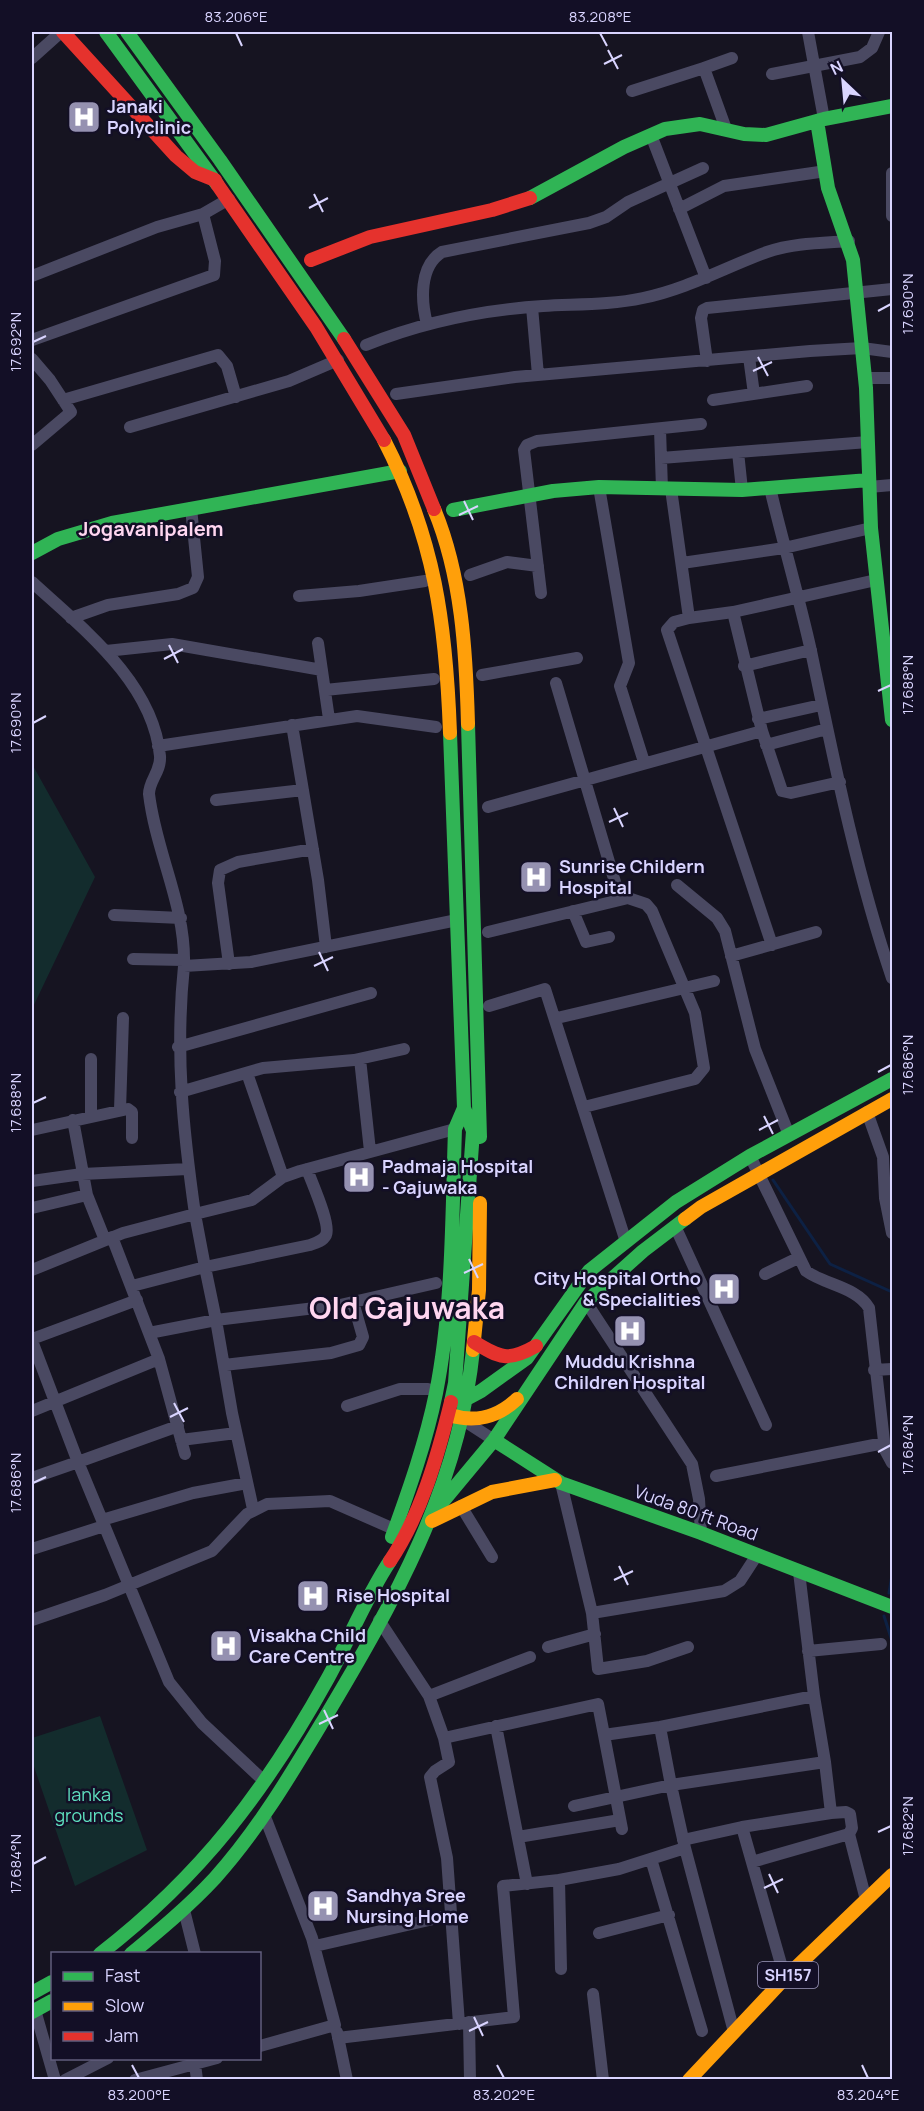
<svg xmlns="http://www.w3.org/2000/svg" width="924" height="2111" font-family="Manrope,sans-serif">
	<rect width="100%" height="100%" fill="#161421"/>
	<path fill="#132c2d" d="M32 764 95 877 32 1009Z
		M100 1716 147 1850 75 1886 32 1761V1738Z"/>
	<g fill="none" stroke-linecap="round" stroke-linejoin="round">
		<path stroke="#0d2144" stroke-width="3" d="M773 1180 830 1264 892 1292
			M889 1593 892 1575
			M884 1616 892 1641
			M892 1789V1816"/>
		<path stroke="#4a4962" stroke-width="12" d="M808 32 824 119
			M32 58 61 32
			M772 74 860 57 872 48 879 32
			M632 91 704 68
			M726 129 704 68 732 58
			M651 135 706 278
			M892 173V216
			M679 209 724 186 826 171
			M32 276 157 227 203 214 229 199
			M532 307 538 375
			M427 324C421 301 419 266 442 252L589 223 606 217 628 202 703 168
			M32 340 214 275 215 261 203 214
			M366 345C423 322 482 310 543 306 577 304 610 305 643 298 687 289 726 267 767 252 793 243 821 243 849 241
			M749 357 754 394
			M32 359 50 380 71 412 32 445
			M707 361 701 318 703 310 707 308 892 289
			M865 378H892
			M396 394 515 377 810 351 862 348 892 352
			M63 400 218 355 227 366 236 397
			M713 400 807 386
			M130 427 289 381 338 360
			M660 429 662 489
			M738 452 742 490
			M661 458 868 442
			M599 487 629 663 620 686 644 762
			M869 487 892 485
			M770 488C783 543 799 597 811 651 834 761 856 872 892 978
			M682 563 784 548 871 528
			M470 575 507 562 538 566
			M32 582C82 628 153 682 160 756 161 772 149 780 149 794 156 853 186 906 184 966L251 962 457 920
			M541 593 524 450 527 445 537 441 701 424
			M299 596 359 591 425 581
			M733 612 876 580
			M71 618 108 605 178 594 193 588 198 577 191 508
			M689 618 674 622 667 630 772 945
			M318 643 329 719
			M106 651 172 644 322 670
			M744 666 811 650
			M482 675 577 658
			M556 683 620 899
			M325 690 434 679
			M758 719 821 705
			M292 725 318 880 326 947
			M762 731 782 791 791 793 840 782
			M766 745 827 729
			M158 746 357 716 436 727
			M216 800 303 790
			M488 807 762 731 733 612 689 618 671 489
			M677 885 717 918 725 931 755 1049 789 1135
			M573 911 586 942 609 937
			M114 915 181 918
			M488 932 628 898 646 904 652 911 695 1013 704 1068 695 1079 584 1107
			M731 956 816 932
			M133 959 184 960
			M229 964 218 883 220 870 238 862 313 849
			M489 1006 545 989 626 1242
			M557 1018 714 981
			M178 1047 371 993
			M91 1059V1115
			M360 1059 370 1151
			M247 1073 283 1177
			M180 1092 263 1068 354 1060 404 1049
			M120 1110 123 1018
			M867 1112 883 1157 885 1198
			M73 1120 87 1195 105 1240
			M32 1130 128 1109 132 1112V1138
			M750 1156 806 1271C825 1285 857 1287 869 1308L885 1450 892 1463
			M307 1169C311 1181 331 1224 326 1235 323 1241 316 1243 310 1245L205 1267 195 1214 252 1200 283 1177 300 1171 455 1129
			M32 1181 82 1174 188 1169
			M892 1196 885 1198 892 1233
			M32 1208 87 1195
			M675 1226 766 1425
			M112 1237 159 1359 185 1454
			M32 1270 123 1233 195 1214C183 1129 175 1052 184 966
			M765 1274 798 1258
			M132 1286 205 1267 216 1320 340 1305 436 1283
			M586 1302 692 1464 699 1499 701 1533
			M149 1333 216 1320 232 1413 253 1509
			M32 1339 137 1300
			M32 1341 78 1462 178 1426
			M224 1365 331 1353 359 1345 363 1337 353 1302
			M874 1370 892 1369
			M347 1406 400 1389H428
			M32 1411 159 1359
			M463 1420 494 1440
			M181 1440 236 1433
			M716 1476 884 1443
			M32 1478 78 1462 169 1682 202 1723 264 1781
			M561 1483 592 1613 598 1669 647 1661 688 1647
			M461 1506 492 1557
			M102 1520 193 1493 247 1483
			M32 1549 104 1526
			M799 1572 814 1696
			M592 1613 724 1591 740 1581 757 1555
			M32 1620 105 1595 212 1551 247 1514 267 1504 330 1501 387 1526
			M379 1620 429 1696 444 1738
			M548 1647 595 1634
			M808 1651 881 1644
			M429 1696 530 1657
			M496 1726 527 1884
			M604 1735 622 1829
			M574 1806 671 1785 660 1727
			M849 1834 866 1900
			M518 1837 620 1820
			M683 1840 742 1827
			M651 1859 702 2031
			M752 1862 849 1834 852 1828 850 1814 846 1812 831 1813
			M184 1910 195 1954
			M599 1933 669 1915
			M315 1946 451 1915
			M561 1969 559 1880 619 1869 685 1848
			M785 1978 742 1827 831 1813 825 1762
			M593 1994 603 2080
			M35 2010 55 2080
			M469 2022 470 2080
			M459 2024 447 1858 430 1777 435 1771 449 1762 444 1738 598 1704 604 1735 660 1727 814 1696 825 1762 671 1785 685 1848 734 2032
			M337 2032 347 2080
			M338 2038 514 2017 503 1886 559 1880
			M260 2046 335 2025 312 1938 265 1817
			M195 2064 197 2080
			M65 2080 108 2058
			M135 2080 217 2058"/>
		<path stroke="#30b455" stroke-width="14" d="M106 32 217 184
			M127 32 220 160 344 339
			M817 121 828 188 853 260 866 388 871 528 892 720
			M530 198 624 147 665 129 700 124 744 134 766 135 824 119 892 106
			M453 510 553 491 599 487 742 490 869 480
			M32 553 58 539 112 523 400 471
			M468 724 480 1137
			M450 733 464 1108 473 1131 455 1383 451 1402
			M456 1398H468L481 1391 527 1358 589 1271 676 1202 750 1156 892 1079
			M494 1440 561 1483 701 1533 892 1607
			M435 1511 494 1440 586 1302 643 1251 685 1219
			M392 1537C409 1490 426 1442 436 1393 453 1307 452 1217 455 1129L464 1108
			M100 1954C202 1875 266 1790 328 1678 349 1640 366 1597 390 1561
			M131 1954C160 1930 189 1906 215 1878 258 1830 290 1776 323 1721 393 1604 459 1488 473 1350
			M32 1993 52 1982
			M32 2012 52 2001"/>
		<path stroke="#ff9f0a" stroke-width="14" d="M384 440C435 539 446 624 450 733
			M434 509C462 576 466 652 468 724
			M685 1219 701 1207 892 1099
			M473 1350 479 1290 480 1203
			M450 1415C475 1423 498 1417 517 1399
			M432 1521 492 1492 555 1480
			M689 2080 785 1978 892 1875"/>
		<path stroke="#e5322d" stroke-width="14" d="M63 32 176 156 195 172 215 180
			M217 184 316 327 384 440
			M311 260 370 237 492 210 530 198
			M344 339 404 435 434 509
			M474 1342C500 1358 508 1362 536 1346
			M390 1561C421 1515 438 1455 451 1402"/>
	</g>
	<path fill="none" stroke="#d9d4ff" stroke-width="2" d="M236 33 242 46M600 33 607 46M608 50 618 69M604 64 622 55M314 194 323 212M309 208 328 198M878 311 891 304M33 342 46 336M758 357 768 376M753 371 772 362M464 501 473 520M459 515 478 506M169 645 178 663M164 659 183 649M878 691 891 685M33 723 46 716M614 808 623 827M609 822 628 813M319 952 328 971M314 966 333 957M878 1072 891 1065M33 1103 46 1097M764 1116 773 1134M759 1130 778 1120M469 1259 478 1278M464 1273 483 1264M174 1403 184 1422M170 1417 188 1408M878 1452 891 1445M33 1483 46 1477M619 1566 628 1585M614 1580 633 1571M324 1710 333 1729M319 1724 338 1715M878 1832 891 1826M33 1864 46 1857M769 1874 778 1893M764 1888 783 1879M474 2017 483 2036M469 2031 488 2022M132 2065 139 2078M497 2065 504 2078M862 2065 868 2078"/>
	<defs>
		<symbol id="hospital-square" viewBox="-11 -11 22 22"><rect x="-9" y="-9" width="18" height="18" rx="4" fill="#9591b1" stroke="#130f26"/><path d="M-5-5h3v3.5h4V-5h3V5h-3V1.5h-4V5h-3Z" fill="#fff"/></symbol>
	</defs>
	<g fill-rule="evenodd">
		<use href="#hospital-square" x="65" y="98" width="38" height="38"/>
		<use href="#hospital-square" x="517" y="858" width="38" height="38"/>
		<use href="#hospital-square" x="340" y="1158" width="38" height="38"/>
		<use href="#hospital-square" x="705" y="1270" width="38" height="38"/>
		<use href="#hospital-square" x="611" y="1312" width="38" height="38"/>
		<use href="#hospital-square" x="294" y="1577" width="38" height="38"/>
		<use href="#hospital-square" x="207" y="1627" width="38" height="38"/>
		<use href="#hospital-square" x="304" y="1887" width="38" height="38"/>
	</g>
	<g text-anchor="middle" stroke-width="5" stroke-linejoin="round" paint-order="stroke">
		<rect fill="#130f26" stroke="#9e99be" stroke-width="1.5" x="758" y="1962" width="60" height="26" rx="4.5"/>
		<g font-size="16" font-weight="bold" fill="#d9d4ff">
			<text x="788" y="1981">SH157</text>
		</g>
		<g font-size="18" font-weight="bold" fill="#d9d4ff" stroke="#130f26" text-anchor="start">
			<text x="107" y="113">Janaki<tspan x="107" dy="21">Polyclinic</tspan></text>
			<text x="559" y="873">Sunrise Childern<tspan x="559" dy="21">Hospital</tspan></text>
			<text x="382" y="1173">Padmaja Hospital<tspan x="382" dy="21">- Gajuwaka</tspan></text>
			<text x="701" y="1285" text-anchor="end">City Hospital Ortho<tspan x="701" dy="21">&amp; Specialities</tspan></text>
			<text x="630" y="1368" text-anchor="middle">Muddu Krishna<tspan x="630" dy="21">Children Hospital</tspan></text>
			<text x="336" y="1602">Rise Hospital</text>
			<text x="249" y="1642">Visakha Child<tspan x="249" dy="21">Care Centre</tspan></text>
			<text x="346" y="1902">Sandhya Sree<tspan x="346" dy="21">Nursing Home</tspan></text>
		</g>
		<g font-size="18" fill="#d9d4ff" stroke="#130f26">
			<text transform="translate(696 1513) rotate(20)" y="6">Vuda 80 ft Road</text>
		</g>
		<g font-size="18" fill="#5fe0c0" stroke="#130f26">
			<text x="89" y="1801">lanka<tspan x="89" dy="21">grounds</tspan></text>
		</g>
		<g font-size="20" font-weight="bold" fill="#ffd6f0" stroke="#130f26">
			<text x="151" y="536">Jogavanipalem</text>
		</g>
		<g font-size="30" font-weight="bold" fill="#ffd6f0" stroke="#130f26">
			<text x="407" y="1319">Old Gajuwaka</text>
		</g>
	</g>
	<rect width="924" height="2111" fill="none" stroke="#130f26" stroke-width="66"/>
	<rect x="51" y="1952" width="210" height="108" fill="#130f26" stroke="#625e7d" stroke-width="1.5"/>
	<rect x="63" y="1972" width="30" height="9" fill="#30b455" stroke="#625e7d" stroke-width="1.5"/>
	<text x="105" y="1982" font-size="18" fill="#d9d4ff">Fast</text>
	<rect x="63" y="2002" width="30" height="9" fill="#ff9f0a" stroke="#625e7d" stroke-width="1.5"/>
	<text x="105" y="2012" font-size="18" fill="#d9d4ff">Slow</text>
	<rect x="63" y="2032" width="30" height="9" fill="#e5322d" stroke="#625e7d" stroke-width="1.5"/>
	<text x="105" y="2042" font-size="18" fill="#d9d4ff">Jam</text>
	<g transform="translate(843 81) rotate(334)" stroke="#130f26" stroke-width="4.5" paint-order="stroke">
	<path d="M0-4.5L10 22L0 15L-10 22Z" fill="#d9d4ff"/>
	<text y="-9" font-size="16" font-weight="bold" text-anchor="middle" fill="#d9d4ff">N</text>
	</g>
	<rect x="33" y="33" width="858" height="2045" fill="none" stroke="#d9d4ff" stroke-width="2"/>
	<g font-size="15" text-anchor="middle" fill="#d9d4ff">
		<text x="236" y="22">83.206°E</text>
		<text x="600" y="22">83.208°E</text>
		<text transform="translate(908 304) rotate(-90)" y="5">17.690°N</text>
		<text transform="translate(16 342) rotate(-90)" y="5">17.692°N</text>
		<text transform="translate(908 685) rotate(-90)" y="5">17.688°N</text>
		<text transform="translate(16 723) rotate(-90)" y="5">17.690°N</text>
		<text transform="translate(908 1065) rotate(-90)" y="5">17.686°N</text>
		<text transform="translate(16 1103) rotate(-90)" y="5">17.688°N</text>
		<text transform="translate(908 1445) rotate(-90)" y="5">17.684°N</text>
		<text transform="translate(16 1483) rotate(-90)" y="5">17.686°N</text>
		<text transform="translate(908 1826) rotate(-90)" y="5">17.682°N</text>
		<text transform="translate(16 1864) rotate(-90)" y="5">17.684°N</text>
		<text x="139" y="2100">83.200°E</text>
		<text x="504" y="2100">83.202°E</text>
		<text x="868" y="2100">83.204°E</text>
	</g>
</svg>
